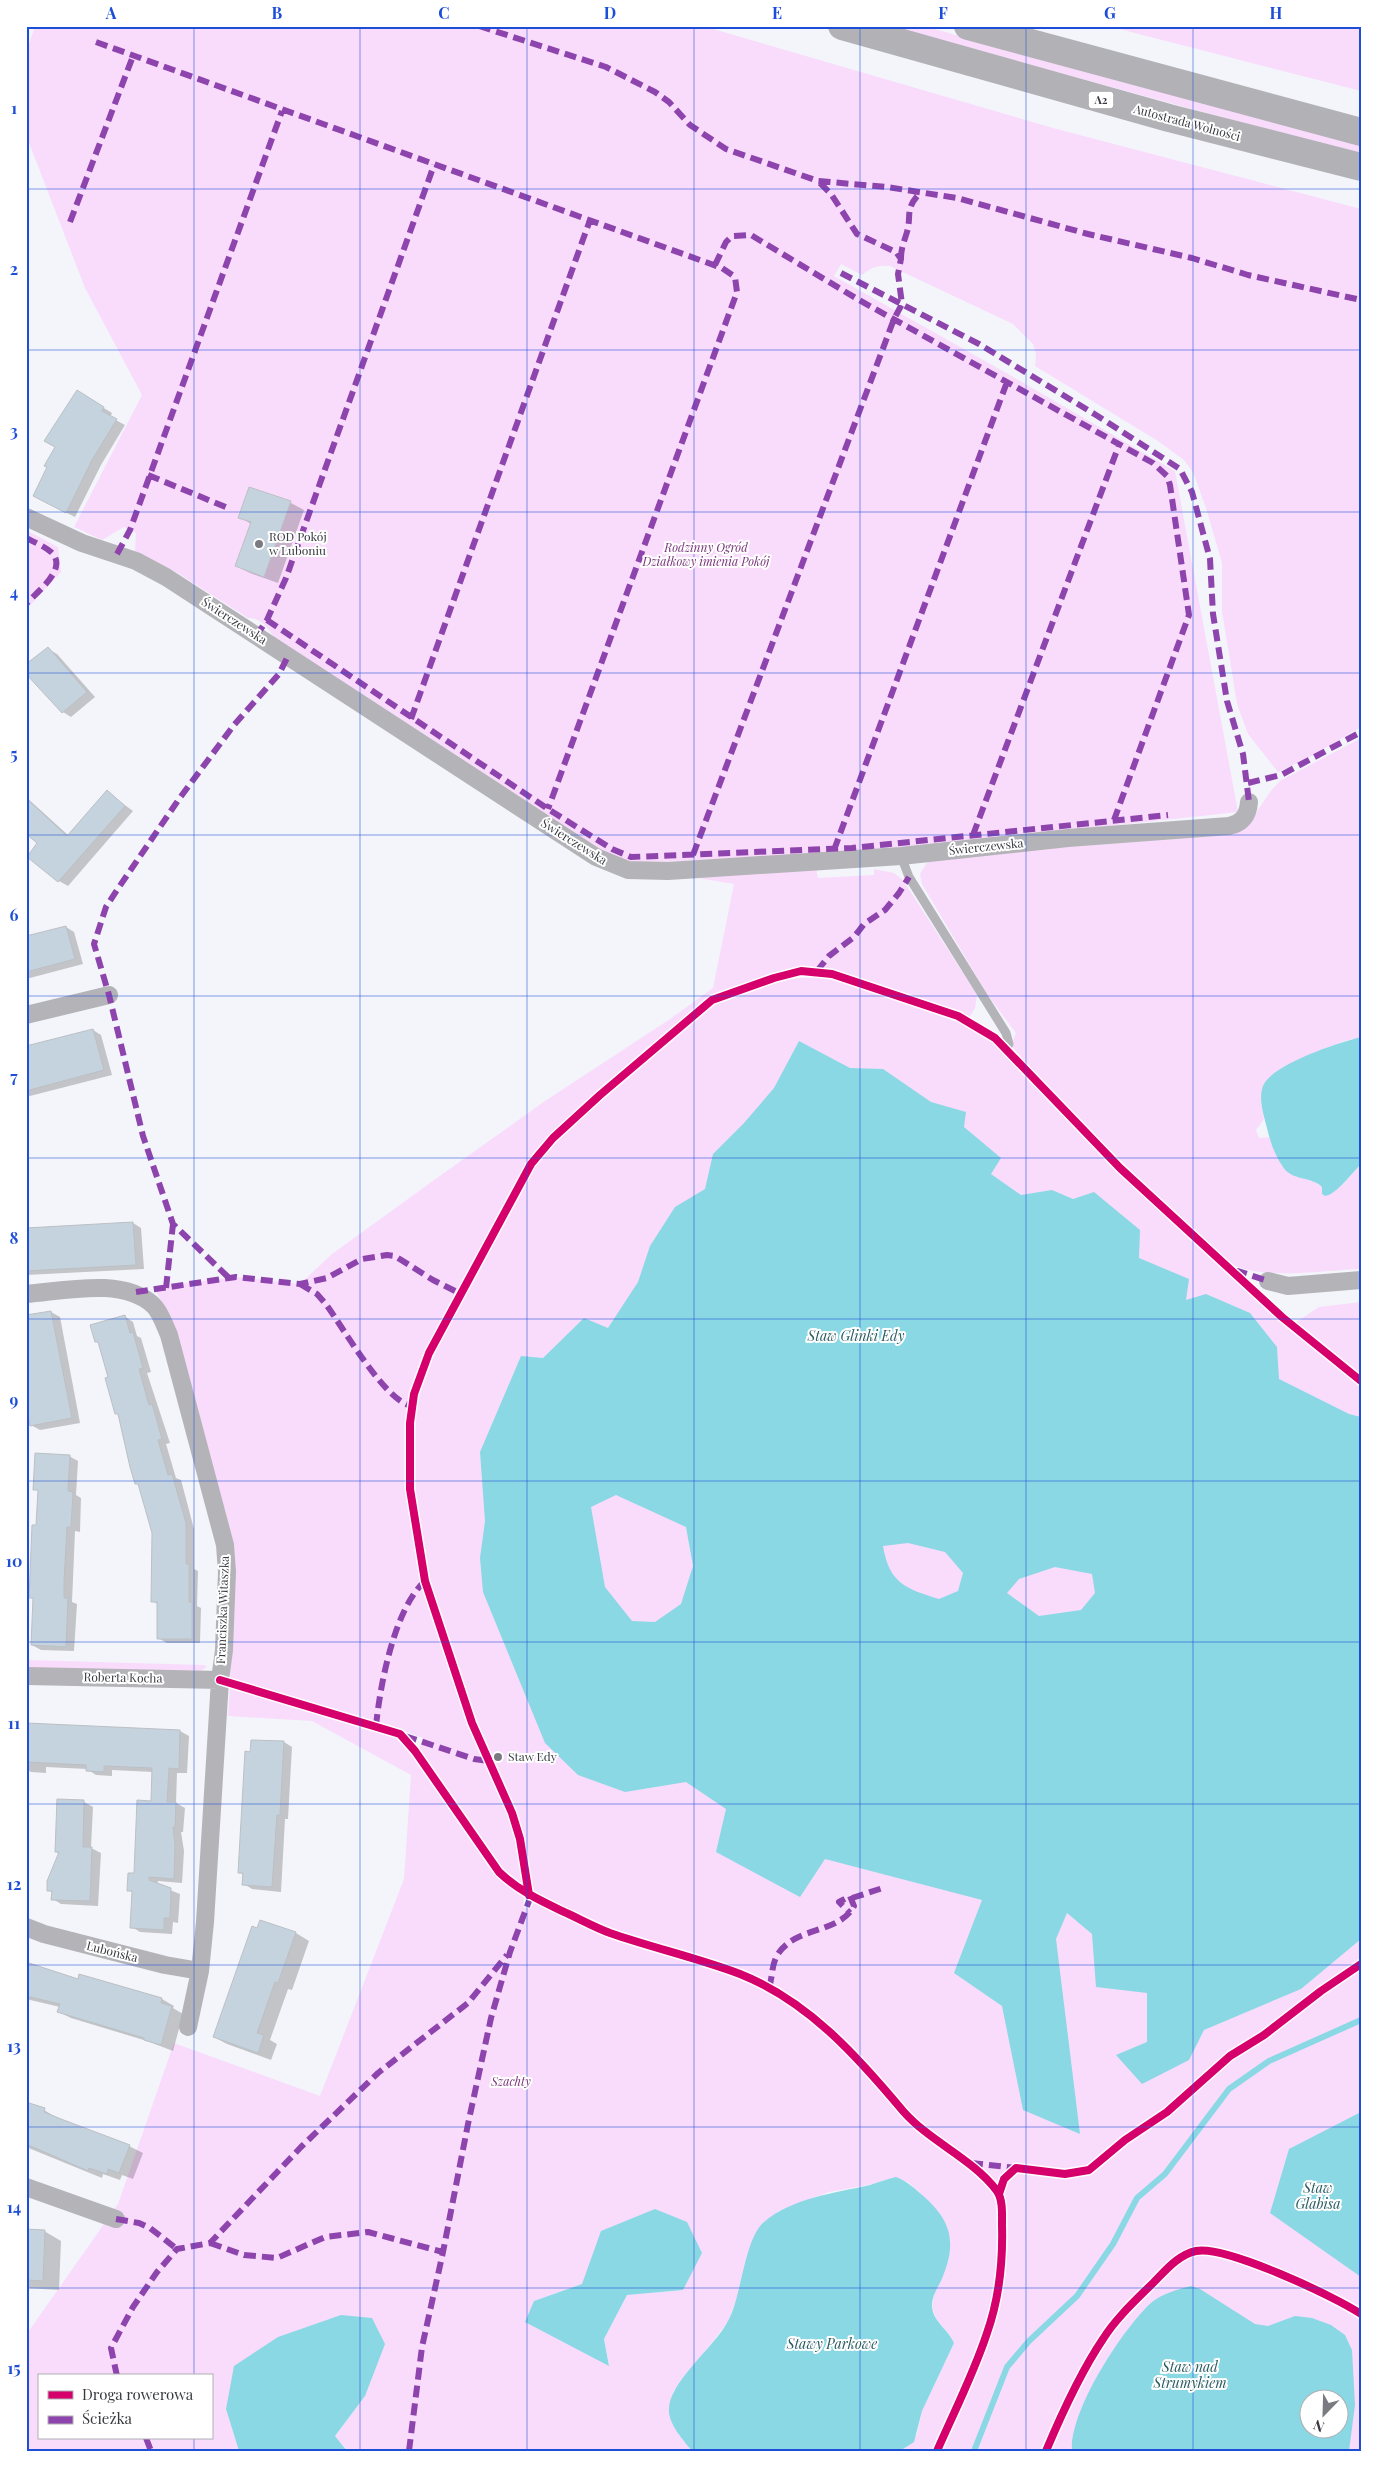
<svg xmlns="http://www.w3.org/2000/svg" width="1387" height="2477" font-family="'Playfair Display',serif">
	<rect width="100%" height="100%" fill="#f3f5fa"/>
	<path fill="#f9dcfc" fill-rule="evenodd" d="M35 26H703L1053 128 1361 209V727L1310 757 1278 772 1248 734 1237 704 1222 611V563L1206 508 1193 472 1184 460 1158 441 1035 366 1036 354 1033 344 1013 324 890 266C878 265 872 267 862 275L841 264 834 276 1010 375 1175 471 1238 812 897 849 650 863H627L607 854 275 638C267 629 263 618 248 618L176 572 135 551 136 533 124 527 102 540 74 527 142 395 85 288 26 135V53Z
		M887 26H924L1116 80 1361 144V155Z
		M1112 26H1361V91L1127 31Z
		M26 530 58 547 61 572 26 610Z
		M1361 738V1037L1341 1042 1261 1102 1264 1119 1256 1130 1259 1138 1269 1137C1276 1153 1280 1172 1298 1177 1308 1180 1315 1180 1323 1188L1322 1194 1325 1196C1340 1191 1350 1176 1361 1164V1269C1322 1270 1259 1282 1226 1261 1152 1192 1079 1122 1011 1046L1016 1033 987 994 922 884 920 874 928 861 1252 819 1270 792 1280 781Z
		M816 868 818 878 874 875V869L894 873 903 880 977 995 975 1008 969 1018 832 970C788 965 752 981 712 996L711 1006 787 979 818 977 849 983 968 1026 998 1046 1082 1136 1144 1196 1289 1327 1319 1307 1361 1302V2451H900L904 2450 917 2434 922 2411 954 2343C950 2334 944 2329 938 2321 924 2302 942 2280 948 2261L921 2194 908 2182 884 2180 873 2184 829 2192 778 2211 752 2241 741 2288 728 2322 673 2392 679 2435 692 2451H347L335 2436 365 2396 226 2409 239 2451H26V2335L118 2204 174 2043 320 2096 404 1879 411 1775 312 1721 228 1716 230 1687 394 1737 406 1748 496 1873 524 1898 523 1907 530 1909 534 1903 539 1904 608 1936 610 1929C573 1909 530 1896 500 1865L419 1749 423 1738 388 1725 230 1679 232 1607 172 1319 153 1287 236 1277 300 1284 332 1254 437 1178 545 1101 670 1019 713 988 734 884 686 876ZM582 2284 683 2290 627 2295 604 2339 609 2365 534 2301ZM39 2376H211V2438H39ZM1310 2400H1340V2430H1310Z
		M26 1660 204 1665 207 1667 200 1671 26 1670Z"/>
	<path fill="#89d8e4" fill-rule="evenodd" d="M1361 1037V1164C1352 1173 1336 1195 1325 1196L1322 1194V1187C1311 1176 1292 1181 1283 1167 1275 1156 1270 1141 1267 1128 1264 1116 1258 1099 1263 1086 1272 1064 1338 1043 1361 1037Z
		M799 1041 850 1068 883 1069 931 1102 966 1112 964 1127 1001 1158 991 1174 1021 1195 1052 1190 1073 1199 1094 1192 1140 1230 1139 1258 1189 1279 1186 1300 1206 1294 1250 1313 1277 1347 1279 1379 1349 1414 1361 1417V1939L1301 1989 1204 2030 1189 2060 1142 2084 1116 2055 1147 2042V1993L1096 1987 1092 1934 1067 1913 1056 1939 1080 2134 1023 2110 1002 2006 954 1973 982 1900 825 1859 800 1897 716 1852 726 1809 686 1782 625 1792 578 1775 545 1743 483 1592 480 1558 485 1521 480 1452 521 1356 543 1358 584 1318 608 1328 638 1282 650 1246 675 1207 705 1189 713 1154 744 1123 774 1088ZM616 1495 686 1527 693 1566 681 1604 655 1622 632 1621 605 1587 591 1507ZM908 1543 945 1552 963 1573 958 1591 939 1599C906 1589 889 1583 883 1546ZM1055 1567 1092 1574 1095 1593 1081 1610 1039 1616 1007 1593 1019 1579Z
		M1361 2112V2277L1270 2213 1289 2149Z
		M896 2177C906 2181 912 2186 921 2194 949 2218 958 2239 943 2276 939 2287 929 2298 933 2312 936 2323 949 2331 954 2343L922 2411 914 2442 900 2451H692C684 2441 670 2426 669 2412 666 2384 715 2347 728 2321 742 2296 744 2239 764 2222 792 2198 835 2193 870 2185 879 2182 887 2179 896 2177Z
		M655 2209 687 2222 702 2253 683 2290 627 2295 604 2339 609 2366 525 2322 534 2301 582 2284 601 2231Z
		M1191 2286 1200 2289 1255 2324 1268 2326 1295 2316 1312 2318 1331 2325 1345 2335 1352 2350 1355 2405 1349 2451H1072C1069 2411 1123 2328 1152 2302 1162 2294 1178 2289 1191 2286ZM1310 2400H1340V2430H1310Z
		M341 2315 372 2318 385 2344 365 2396 335 2436 347 2451H239L226 2409 234 2366 278 2337Z"/>
	<path fill="#0003" d="M86 397 112 413 110 417 125 425 101 465 75 517 43 501Z
		M250 488 291 503 304 510 278 583 250 573 236 566 251 524 240 517Z
		M48 649 57 654 95 697 71 717 63 712Z
		M107 792 133 811 68 886 59 881 38 843 26 832V797L69 836Z
		M66 927 74 932 83 964 26 979V938Z
		M93 1030 101 1035 112 1075 26 1097V1048Z
		M133 1223 141 1228 144 1269 26 1275V1229Z
		M51 1312 60 1317 80 1423 40 1430 31 1425 30 1419 26 1417V1316Z
		M124 1316 133 1322 137 1336 141 1338 151 1372 147 1373 170 1443 166 1444 176 1478 181 1480 194 1529V1569L198 1571 197 1606 201 1608 200 1643H167L158 1638V1604L152 1601 153 1533 139 1485 136 1483 119 1415 116 1413 100 1343 96 1341Z
		M69 1456 78 1461 76 1495 81 1498 80 1532 75 1531 72 1602 77 1604 74 1651 41 1650 32 1645 34 1600 30 1597 37 1526 39 1491 35 1489Z
		M26 1725 180 1731 189 1736 187 1773H177L176 1803 185 1808 183 1832H181L184 1851 182 1883 158 1881 157 1885 180 1894 178 1923 173 1922 172 1934 140 1932 132 1927 133 1893 129 1890 135 1875 152 1802 153 1772 112 1770V1776L96 1775 87 1769 46 1767V1773L31 1772 26 1769Z
		M284 1742 292 1747 288 1819H285L281 1892 252 1889 244 1884V1875L239 1872 251 1753Z
		M84 1802 93 1807 91 1848 101 1853 98 1906 61 1904 53 1899V1893L48 1890 60 1854 56 1852Z
		M261 1921 296 1933 309 1941 292 1990 288 1989 270 2040 277 2044 271 2060 227 2044 214 2037Z
		M26 1964 78 1981 136 1991 162 1999 174 2006 173 2008 183 2014 173 2051 147 2041 71 2018 59 2012 60 2007 26 1999Z
		M26 2107 44 2110 57 2118 129 2146 143 2153 133 2179 122 2175 120 2180 103 2174 102 2178 26 2147Z
		M26 2230 44 2231 61 2241 59 2290 26 2288Z"/>
	<g fill="none" stroke-linecap="round" stroke-linejoin="round">
		<path stroke="#89d8e4" stroke-width="6" d="M974 2451 1007 2367 1029 2341 1077 2296 1113 2244 1137 2198 1165 2174 1229 2089 1269 2061 1361 2020"/>
	</g>
	<path fill="#c4d3de" stroke="#bcc0c4" d="M77 390 104 407 102 411 117 419 92 460 66 513 33 496 47 467 44 466 55 447 44 441Z
		M249 487 291 501 264 577 235 566 251 522 238 518Z
		M48 647 87 692 62 713 26 674V664Z
		M107 790 125 806 58 882 27 857 37 843 26 834V798L67 836Z
		M66 926 75 959 26 972V936Z
		M93 1029 104 1070 26 1091V1046Z
		M133 1222 136 1265 26 1271V1228Z
		M51 1311 72 1418 30 1426 28 1416H26V1315Z
		M125 1315 130 1333 133 1332 143 1368 139 1369 149 1405 152 1404 157 1421 162 1439 158 1440 168 1475 172 1474 186 1523V1564H189V1602H192V1639H157V1602H151L152 1533 138 1484H135L130 1467 118 1414H115L105 1378 108 1377 98 1342H95L90 1325Z
		M35 1453 70 1455 68 1491 73 1492 71 1527H67L64 1581V1598H68L66 1647 31 1645 33 1598H29L32 1525H36L38 1490H33Z
		M26 1723 180 1730 179 1769 169 1768 167 1802H176L175 1828 173 1827 175 1845 174 1879 149 1877V1880L171 1888 170 1918H164V1930L130 1928 132 1891H127L128 1873H134L137 1800 151 1801 152 1768 104 1766V1772L86 1771V1765L26 1762Z
		M251 1740 284 1741 280 1815H277L272 1887 242 1885 243 1873H238L245 1751 250 1752Z
		M57 1799 84 1800 83 1847H92L90 1901 51 1900 52 1891H47V1881L59 1852H55Z
		M260 1920 296 1932 278 1983 275 1982 257 2033 264 2035 258 2053 213 2037 252 1926 257 1928Z
		M26 1962 78 1979 79 1974 162 1998 161 2003 172 2006 161 2045 144 2040V2038L57 2012 60 2004 26 1996Z
		M26 2102 45 2108 44 2112 61 2119 130 2145 119 2173 108 2169 107 2174 89 2168 88 2171 26 2144Z
		M26 2229 45 2230 43 2281 26 2280Z"/>
	<g fill="none" stroke-linecap="round" stroke-linejoin="round">
		<path stroke="#b4b4b8" stroke-width="9" d="M901 856 909 877 1006 1033 1009 1044 1006 1049"/>
		<path stroke="#b4b4b8" stroke-width="18" d="M26 517 82 543 136 561 166 577 596 857 628 870 668 871 901 856 1068 838 1229 826C1242 823 1248 816 1249 802
			M26 1015 109 995
			M1268 1281 1288 1286 1361 1280
			M26 1294C65 1291 122 1277 153 1305 160 1311 165 1326 169 1335L225 1545 227 1572 224 1650 220 1680 205 1922 200 1971 188 2027
			M26 1676 220 1680
			M26 1927 44 1934 165 1965 200 1971
			M26 2187 116 2219"/>
		<path stroke="#b2b2b6" stroke-width="28" d="M842 26 1169 118 1361 167
			M968 26 1361 132"/>
		<path stroke="#8e44ad" stroke-width="6" stroke-dasharray="12 6" stroke-linecap="butt" d="M479 26 606 67 655 92 669 102 690 125 726 149 818 181 887 187 957 198 1088 234 1192 258 1248 275 1361 300
			M96 42 722 268 735 277 737 292 548 809
			M70 222 133 56
			M901 259C901 248 904 242 907 232 912 214 904 209 921 192
			M715 265 726 242 732 236 751 235 859 300 1153 463 1167 476 1170 485 1189 615 1114 820
			M841 273 979 344 1096 415 1180 469 1192 492 1210 559 1213 614 1227 701 1243 754 1249 802
			M148 475 228 508
			M26 538C34 542 44 546 51 552 69 568 37 592 26 604
			M117 554 130 530 282 111
			M267 620 548 809 612 849 631 857 852 848 1168 815
			M256 636 267 620 286 578 434 165
			M411 719 590 220
			M1248 783 1281 775 1361 732
			M973 835 1119 445
			M834 850 1007 382
			M693 855 894 319 902 304 898 274 901 259 896 252 857 234 831 194 818 181
			M817 971 829 956 854 937 864 924 885 910 899 893 909 877
			M1236 1273 1238 1271 1268 1281
			M228 1277 173 1224 143 1136 109 995 94 944 106 907 117 890 179 799 234 725 279 674 288 656
			M300 1284 317 1294 325 1303C343 1327 385 1402 412 1406
			M166 1288 173 1224
			M136 1292 236 1277 300 1284 327 1278 362 1259 387 1255 395 1256 433 1280 461 1294
			M376 1726C380 1686 394 1609 425 1581
			M405 1736 474 1759 489 1761
			M852 1898 886 1887
			M769 1988C773 1976 771 1965 778 1954 796 1926 839 1934 854 1906L850 1896 839 1902 850 1913
			M971 2163 1016 2168
			M116 2219 139 2223 150 2228 177 2249
			M210 2243 244 2255 277 2258 325 2237 368 2232 443 2252
			M117 2376 111 2348 133 2307 157 2272 177 2249 210 2243 301 2147 378 2073 468 2003 507 1955
			M146 2438 151 2451
			M409 2451 422 2347 443 2252 468 2124 491 2018 510 1952 529 1901 528 1891"/>
		<defs>
			<path id="cycleway" d="M220 1680 400 1734 415 1751 499 1872C518 1890 539 1900 562 1911 578 1918 594 1927 610 1933 653 1948 698 1958 740 1974 808 2001 857 2056 903 2111 930 2142 972 2158 997 2191 1003 2200 1002 2214 1002 2225 1003 2261 999 2299 987 2333 974 2373 954 2412 937 2451
				M529 1895 520 1839 512 1813 472 1723 425 1581 410 1489V1423L414 1394 429 1353 531 1164 553 1138 600 1095 712 1000 774 978 801 971 832 974 958 1016 995 1038 1120 1168 1282 1317 1361 1381
				M999 2194 1004 2179 1016 2168 1065 2174 1089 2170 1125 2140 1167 2112 1230 2056 1264 2035 1321 1991 1361 1964
				M1046 2451C1062 2413 1080 2373 1103 2339 1116 2318 1136 2300 1154 2282 1166 2270 1178 2255 1196 2251 1225 2245 1334 2296 1361 2314"/>
		</defs>
		<use href="#cycleway" stroke="#fff" stroke-width="11"/>
		<use href="#cycleway" stroke="#d6006c" stroke-width="8"/>
	</g>
	<path fill="none" stroke="#1d4ed8" stroke-width="1" stroke-opacity="0.55" d="M194 26V2376M360 26V2451M527 26V2451M694 26V2451M860 26V2451M1026 26V2451M1193 26V2451M26 189H1361M26 350H1361M26 512H1361M26 673H1361M26 835H1361M26 996H1361M26 1158H1361M26 1319H1361M26 1481H1361M26 1642H1361M26 1804H1361M26 1965H1361M26 2127H1361M26 2288H1361M194 2438V2451"/>
	<g fill="#797b81" stroke="#fff" stroke-width="2">
		<circle cx="259" cy="544" r="5"/>
		<circle cx="498" cy="1757" r="5"/>
	</g>
	<g text-anchor="middle" stroke-width="4" stroke-linejoin="round" paint-order="stroke">
		<rect fill="#fff" stroke="#747579" stroke-width="1" x="1088.5" y="91.5" width="25" height="17" rx="4"/>
		<g font-size="11" font-weight="bold" fill="#383a40">
			<text x="1101" y="104">A2</text>
		</g>
		<g font-size="12" fill="#383a40" stroke="#fff">
			<text transform="translate(1187 123) rotate(15)" y="4">Autostrada Wolności</text>
			<text transform="translate(234 621) rotate(33)" y="4">Świerczewska</text>
			<text transform="translate(574 842) rotate(32)" y="4">Świerczewska</text>
			<text transform="translate(986 847) rotate(-6)" y="4">Świerczewska</text>
			<text transform="translate(223 1610) rotate(-88)" y="4">Franciszka Witaszka</text>
			<text transform="translate(123 1678) rotate(1)" y="4">Roberta Kocha</text>
			<text transform="translate(112 1952) rotate(14)" y="4">Lubońska</text>
		</g>
		<g font-size="12" fill="#383a40" stroke="#fff" text-anchor="start">
			<text x="269" y="541">ROD Pokój<tspan x="269" dy="14">w Luboniu</tspan></text>
			<text x="508" y="1761">Staw Edy</text>
		</g>
		<g font-size="12" font-style="italic" fill="#78347a" stroke="#fff">
			<text x="706" y="552">Rodzinny Ogród<tspan x="706" dy="14">Działkowy imienia Pokój</tspan></text>
			<text x="511" y="2086">Szachty</text>
		</g>
		<g font-size="14" font-style="italic" fill="#2a5b62" stroke="#fff">
			<text x="856" y="1341">Staw Glinki Edy</text>
			<text x="1318" y="2193">Staw<tspan x="1318" dy="16">Glabisa</tspan></text>
			<text x="832" y="2349">Stawy Parkowe</text>
			<text x="1190" y="2372">Staw nad<tspan x="1190" dy="16">Strumykiem</tspan></text>
		</g>
	</g>
	<rect width="1387" height="2477" fill="none" stroke="#ffffff" stroke-width="55"/>
	<rect x="38" y="2374" width="175" height="65" fill="#ffffff" stroke="#afb0b3"/>
	<rect x="48" y="2391" width="25" height="8" fill="#d6006c" stroke="#afb0b3"/>
	<text x="82" y="2400" font-size="15" fill="#383a40">Droga rowerowa</text>
	<rect x="48" y="2416" width="25" height="8" fill="#8e44ad" stroke="#afb0b3"/>
	<text x="82" y="2424" font-size="15" fill="#383a40">Ścieżka</text>
	<g transform="translate(1324 2414) rotate(203)"><circle r="24" fill="#ffffff" stroke="#afb0b3"/>
	<path d="M0-4L9 19L0 12L-9 19Z" fill="#797b81"/>
	<text y="-8" font-size="14" font-weight="bold" text-anchor="middle" fill="#383a40">N</text>
	</g>
	<rect x="28" y="28" width="1332" height="2422" fill="none" stroke="#1d4ed8" stroke-width="2"/>
	<g font-size="16" text-anchor="middle" font-weight="bold" fill="#1d4ed8">
		<text x="111" y="19">A</text>
		<text x="277" y="19">B</text>
		<text x="444" y="19">C</text>
		<text x="610" y="19">D</text>
		<text x="777" y="19">E</text>
		<text x="943" y="19">F</text>
		<text x="1110" y="19">G</text>
		<text x="1276" y="19">H</text>
		<text x="14" y="114">1</text>
		<text x="14" y="275">2</text>
		<text x="14" y="437">3</text>
		<text x="14" y="598">4</text>
		<text x="14" y="760">5</text>
		<text x="14" y="921">6</text>
		<text x="14" y="1083">7</text>
		<text x="14" y="1244">8</text>
		<text x="14" y="1406">9</text>
		<text x="14" y="1567">10</text>
		<text x="14" y="1729">11</text>
		<text x="14" y="1890">12</text>
		<text x="14" y="2052">13</text>
		<text x="14" y="2213">14</text>
		<text x="14" y="2374">15</text>
	</g>
</svg>
